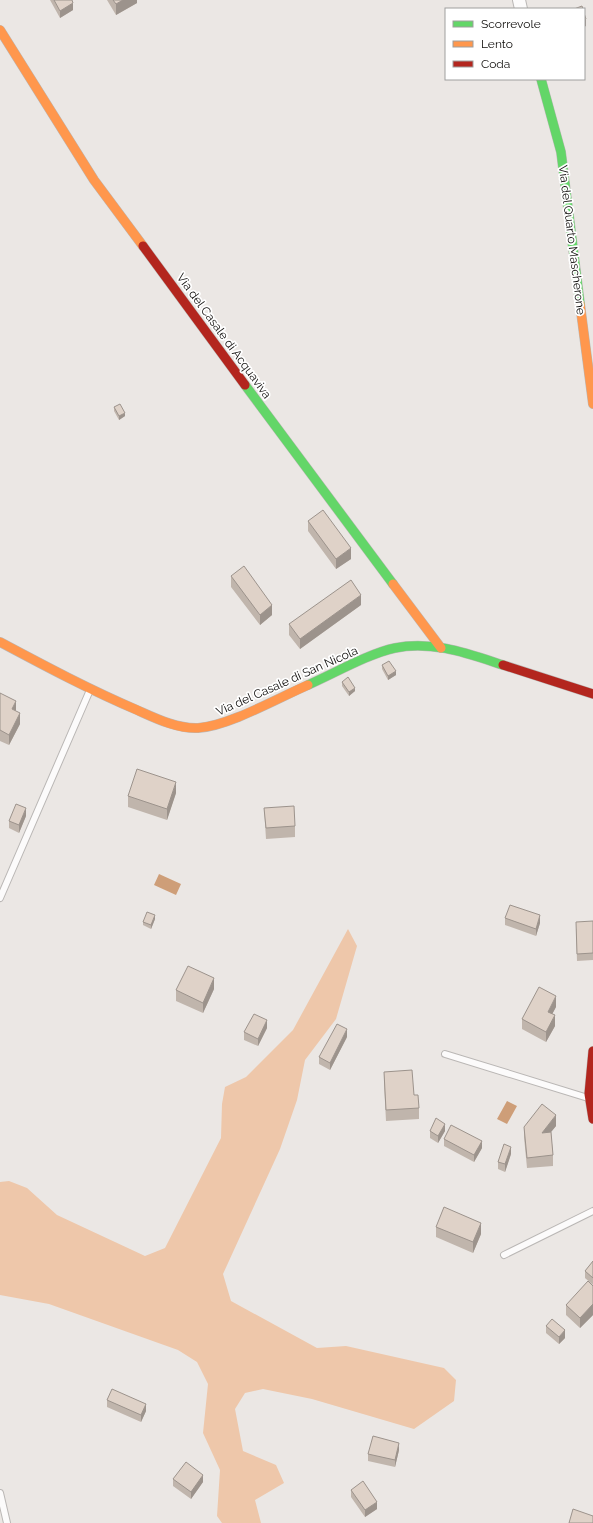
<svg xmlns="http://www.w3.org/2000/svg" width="593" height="1523" font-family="Raleway,sans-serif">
	<rect width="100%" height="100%" fill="#ebe7e4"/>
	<path fill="#eec7aa" d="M348 929 357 946 336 1019 305 1060 297 1100 280 1149 223 1274 231 1301 317 1348 346 1346 444 1368 456 1380 454 1401 414 1429 312 1399 263 1389 245 1393 235 1409 243 1451 276 1465 284 1483 255 1500 261 1523H222L217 1516 220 1470 203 1433 208 1384 197 1362 178 1350 49 1304 0 1295V1182L9 1181 27 1188 57 1215 145 1256 165 1248 221 1138 222 1104 225 1087 246 1077 293 1030Z"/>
	<path fill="#ce9e78" d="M159 874 181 884 176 895 154 885Z
		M507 1101 517 1106 507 1124 497 1119Z"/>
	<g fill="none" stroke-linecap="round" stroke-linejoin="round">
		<defs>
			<path id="lane" d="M0 898 90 690
				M445 1054 588 1098
				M504 1255 593 1211
				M0 1493 7 1523"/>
			<path id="street" d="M519 0 521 9"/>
			<path id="fast" d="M541 79 561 152 580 304
				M245 385 393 584
				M308 685C333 674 370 653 395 648 432 640 469 654 503 665"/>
			<path id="slow" d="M0 30 94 180 143 246
				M580 304 593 404
				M393 584 441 648
				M0 642C45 666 90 690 137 710 155 718 177 729 198 728 229 726 278 698 308 685"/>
			<path id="jam" d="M143 246 245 385
				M503 665 593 694
				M593 1051 589 1094 593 1119"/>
		</defs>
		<use href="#lane" stroke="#bab7b5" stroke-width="8"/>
		<use href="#street" stroke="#bab7b5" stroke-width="14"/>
		<use href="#fast" stroke="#bab7b5" stroke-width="10"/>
		<use href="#slow" stroke="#bab7b5" stroke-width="10"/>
		<use href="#jam" stroke="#bab7b5" stroke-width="10"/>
		<use href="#lane" stroke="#fcfbfb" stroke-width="6"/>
		<use href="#street" stroke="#fcfbfb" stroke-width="12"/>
		<use href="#fast" stroke="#63d668" stroke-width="9"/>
		<use href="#slow" stroke="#ff974d" stroke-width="9"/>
		<use href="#jam" stroke="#b3261e" stroke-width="9"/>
	</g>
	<path fill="#c0b5ac" d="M50 0H72L73 10 60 18Z
		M107 0H137V3L116 15Z
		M114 407 125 416 119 420 114 411Z
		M308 521 351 559 336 569 308 531Z
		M231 576 272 615 260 625 231 587Z
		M361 605 300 649 289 635V624Z
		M382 665 396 675 388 680 382 669Z
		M342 682 355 691 349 696 342 686Z
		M0 693 16 711 20 724 9 745 0 741Z
		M176 793 167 820 128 807V796Z
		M264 808 295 826V837L266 839Z
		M26 816 19 833 9 828V821Z
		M505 918 540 923 536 936 505 925Z
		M155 919 151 929 143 925V922Z
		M593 921V960L577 961 576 929Z
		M214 989 203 1013 176 1001V990Z
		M556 1007 552 1014 555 1026 546 1042 522 1029V1019Z
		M267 1028 258 1046 244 1040V1032Z
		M347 1037 330 1070 319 1064V1057Z
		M384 1072 414 1095 419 1108V1119L386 1121 384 1083Z
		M556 1126 551 1132 553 1155V1166L527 1168 524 1137V1127Z
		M430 1131H445L438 1143 430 1138Z
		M444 1139 482 1148 474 1162 444 1146Z
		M511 1154 505 1172 498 1169V1162Z
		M436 1227 481 1234 473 1253 436 1237Z
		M593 1261V1285L585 1278V1271Z
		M593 1286V1315L580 1328 566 1315V1305Z
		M546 1326 565 1338 559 1344 546 1333Z
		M107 1400 146 1411 141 1422 107 1407Z
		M399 1450 395 1467 368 1461V1454Z
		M173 1479 203 1482 191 1499 173 1486Z
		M351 1490 377 1509 365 1517 351 1497Z"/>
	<path fill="#9c938c" d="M123 0H137V3L116 15V4Z
		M73 3V10L60 18V11Z
		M586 19V26L584 27V20Z
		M125 413V416L119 420V416Z
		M351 548V559L336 569V559Z
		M361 595V605L300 649V639Z
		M272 605V615L260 625V615Z
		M396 671V675L388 680V676Z
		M355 688V691L349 696V692Z
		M16 701V711L12 709Z
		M20 713V724L9 745V735Z
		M176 782V793L167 820V809Z
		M26 808V816L19 833V825Z
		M155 915V919L151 929V925Z
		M540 915V923L536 936V929Z
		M214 978V989L203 1013V1003Z
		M556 996V1007L548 1022V1012Z
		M555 1015V1026L546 1042V1032Z
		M267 1020V1028L258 1046V1039Z
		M347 1029V1037L330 1070V1063Z
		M556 1115V1126L542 1143V1133Z
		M445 1124V1131L438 1143V1136Z
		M482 1141V1148L474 1162V1155Z
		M511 1147V1154L505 1172V1164Z
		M481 1223V1234L473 1253V1242Z
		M593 1304V1315L580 1328V1318Z
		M565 1330V1338L559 1344V1337Z
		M146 1404V1411L141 1422V1415Z
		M399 1443V1450L395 1467V1460Z
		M203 1475V1482L191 1499V1492Z
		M377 1502V1509L365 1517V1510Z"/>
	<path fill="#dfd2c8" stroke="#9c938c" d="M54 0H72L73 3 60 11Z
		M113 0H123L116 4Z
		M582 6 583 9H574Z
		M584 13 586 19 584 20Z
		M120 404 125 413 119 416 114 407Z
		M323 510 351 548 336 559 308 521Z
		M244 566 272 605 260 615 231 576Z
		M351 580 361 595 300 639 289 624Z
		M389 661 396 671 388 676 382 665Z
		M348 677 355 688 349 692 342 682Z
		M0 693 16 701 12 709 20 713 9 735 0 730Z
		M137 769 176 782 167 809 128 796Z
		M16 804 26 808 19 825 9 821Z
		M294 806 295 826 266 828 264 808Z
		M510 905 540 915 536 929 505 918Z
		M147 912 155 915 151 925 143 922Z
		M593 921V953L577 954 576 922Z
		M188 966 214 978 203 1003 176 990Z
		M539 987 556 996 548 1012 555 1015 546 1032 522 1019Z
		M254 1014 267 1020 258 1039 244 1032Z
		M337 1024 347 1029 330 1063 319 1057Z
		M412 1070 414 1095H418L419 1108 386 1110 384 1072Z
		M542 1104 556 1115 542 1133 551 1132 553 1155 527 1158 524 1127Z
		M436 1118 445 1124 438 1136 430 1131Z
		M451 1125 482 1141 474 1155 444 1139Z
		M504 1144 511 1147 505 1164 498 1162Z
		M444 1207 481 1223 473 1242 436 1227Z
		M593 1261V1278L585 1271Z
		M588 1281 593 1286V1304L580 1318 566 1305Z
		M552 1319 565 1330 559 1337 546 1326Z
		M112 1389 146 1404 141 1415 107 1400Z
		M373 1436 399 1443 395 1460 368 1454Z
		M186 1462 203 1475 191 1492 173 1479Z
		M363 1481 377 1502 365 1510 351 1490Z
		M573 1509 593 1516V1523H569Z"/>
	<g text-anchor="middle" stroke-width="3.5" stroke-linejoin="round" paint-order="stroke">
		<g font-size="12" fill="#100e0c" stroke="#fff">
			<text transform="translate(572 240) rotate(83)" y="4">Via del Quarto Mascherone</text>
			<text transform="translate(224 336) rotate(54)" y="4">Via del Casale di Acquaviva</text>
			<text transform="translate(287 681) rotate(-24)" y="4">Via del Casale di San Nicola</text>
		</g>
	</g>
	<rect x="445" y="8" width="140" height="72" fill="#ffffff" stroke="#9f9f9e"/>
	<rect x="453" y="21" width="20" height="6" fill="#63d668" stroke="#9f9f9e"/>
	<text x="481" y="28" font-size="12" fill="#100e0c">Scorrevole</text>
	<rect x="453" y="41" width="20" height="6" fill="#ff974d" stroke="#9f9f9e"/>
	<text x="481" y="48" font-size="12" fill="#100e0c">Lento</text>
	<rect x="453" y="61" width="20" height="6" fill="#b3261e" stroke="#9f9f9e"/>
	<text x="481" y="68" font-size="12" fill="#100e0c">Coda</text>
</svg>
